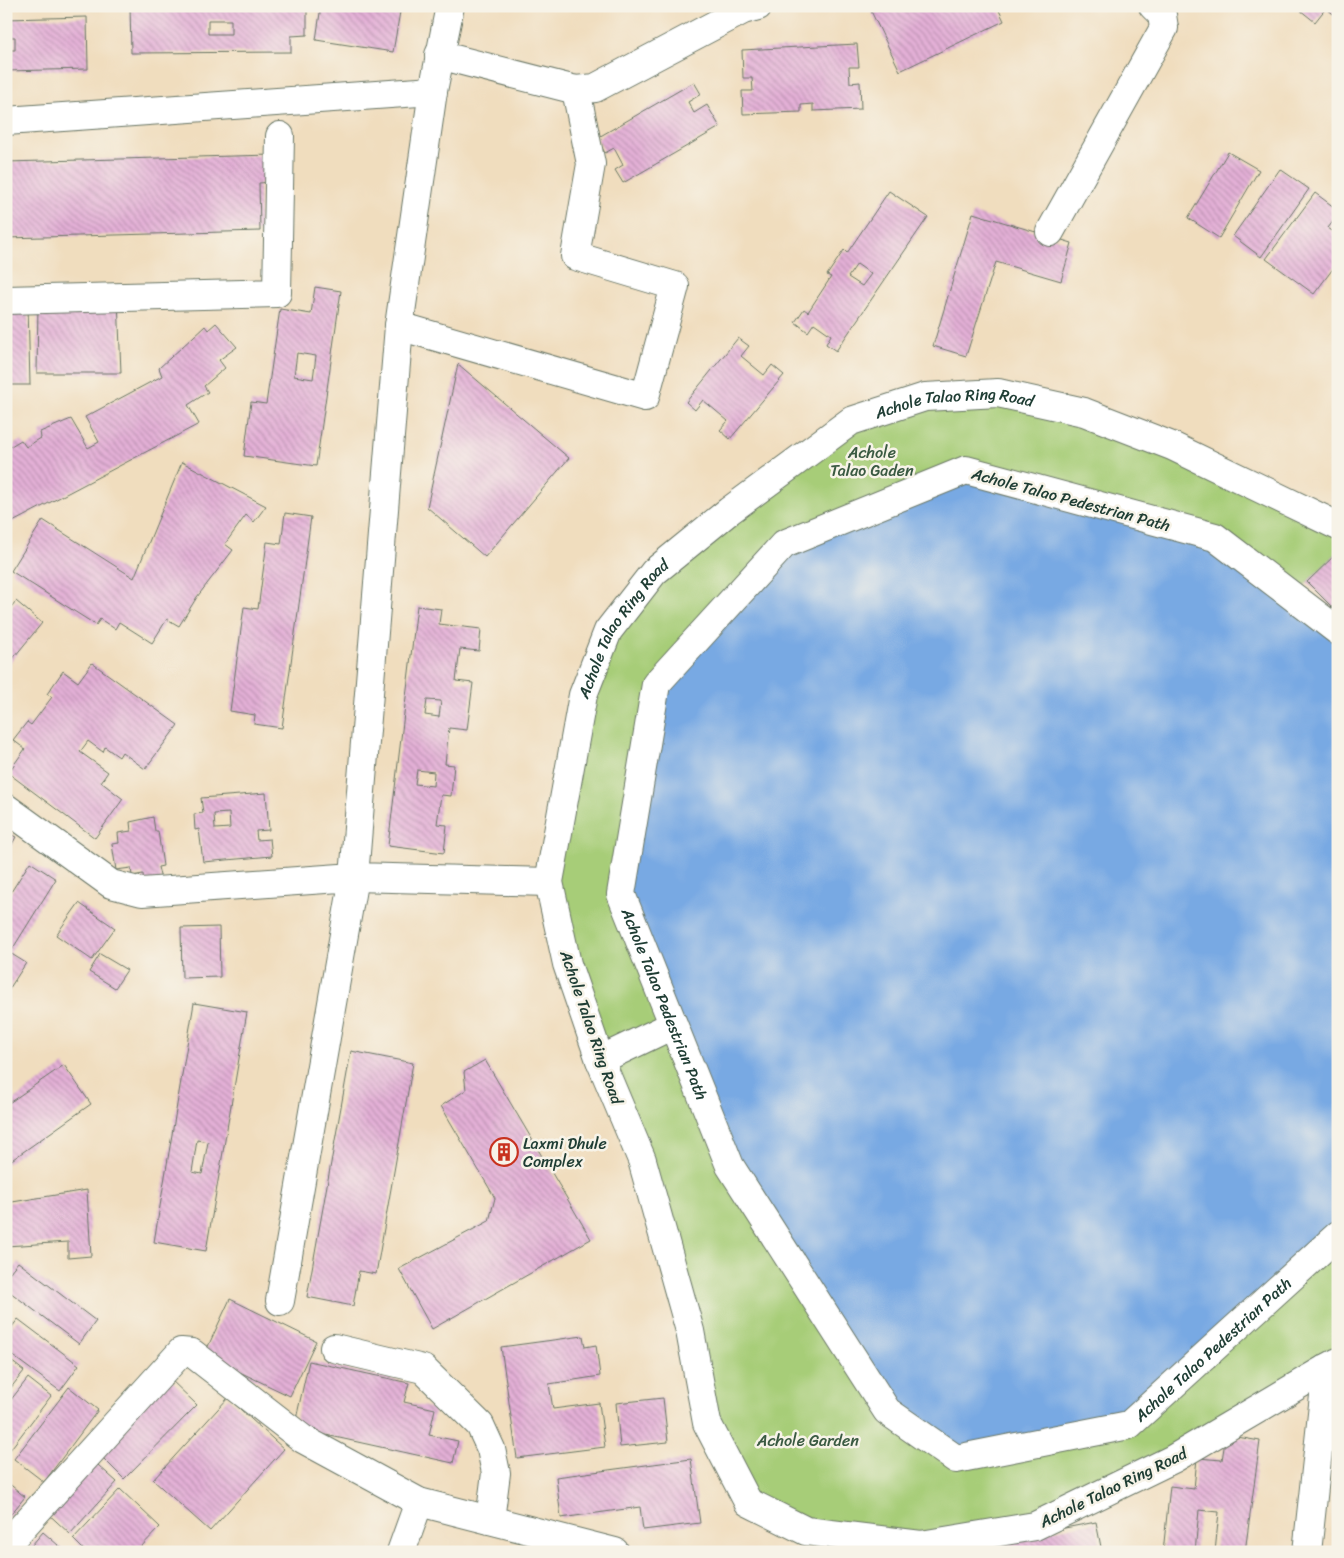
<svg xmlns="http://www.w3.org/2000/svg" width="1344" height="1558" font-family="Sriracha,sans-serif">
	<defs>
		<pattern id="building-back-hatch" width="6" height="6" patternUnits="userSpaceOnUse" patternTransform="scale(1.25)"><rect width="6" height="6" fill="#e4b0d7"/><path d="M-1 5l2 2M0 0l6 6M5-1l2 2" fill="none" stroke="#b890af"/></pattern>
	</defs>
	<rect width="100%" height="100%" fill="#f7f3e8"/>
	<filter id="ink" filterUnits="userSpaceOnUse"><feTurbulence type="fractalNoise" baseFrequency=".02" numOctaves="2"/><feDisplacementMap in="SourceGraphic" scale="10" xChannelSelector="R" yChannelSelector="G"/><feConvolveMatrix kernelMatrix="1 2 1 2 8 2 1 2 1" color-interpolation-filters="sRGB"/></filter>
	<filter id="wash" filterUnits="userSpaceOnUse"><feTurbulence type="fractalNoise" baseFrequency=".0096" numOctaves="4" result="noise"/><feDisplacementMap in="SourceGraphic" scale="20" xChannelSelector="R" yChannelSelector="G"/><feGaussianBlur stdDeviation="1.12" result="paint"/><feColorMatrix in="noise" values="0 0 0 0 0 0 0 0 0 0 0 0 0 0 0 0 0 1.4 0 .05"/><feComposite in="paint" operator="in"/></filter>
	<g filter="url(#wash)">
		<rect width="100%" height="100%" fill="#f0ddbe"/>
		<path fill="#a7cd78" stroke="#638556" d="M925 397 1084 412 1338 534V552L1293 596 1338 1235V1362L1035 1526 895 1542 748 1502 707 1423 549 882 583 695 654 572 851 421Z"/>
		<path fill="#78a9e3" stroke="#4c738c" d="M966 470 1215 537 1338 631V1235L1129 1425 956 1459 887 1411 730 1166 621 894 656 684 784 544Z"/>
		<g id="blocks">
			<path fill="url(#building-back-hatch)" fill-rule="evenodd" d="M130 6H307V35L291 36V52L131 53ZM208 20H231V34H208Z
				M321 6H401L393 52 316 40Z
				M876 6H997L1004 21 900 71 870 9Z
				M1295 6H1338V18L1326 8 1315 22Z
				M87 17 88 69 6 71V50H15V37H6V19Z
				M857 44 859 67H849L850 83 860 82 861 109 813 111V104L801 105V112L743 114 742 91H753L752 78H743L742 50Z
				M694 82 701 94 688 102 694 113 707 105 720 127 623 183 615 170 623 165 614 148 605 153 597 138Z
				M1228 152 1259 170 1219 238 1188 218Z
				M272 155 273 182 259 183 260 231 6 238V162Z
				M1280 169 1309 189 1261 257 1233 236Z
				M889 191 928 217 836 351 826 344 831 335 814 323 808 332 795 322 804 309 808 312 831 277 827 275 844 250 847 253ZM857 264 871 274 862 286 848 277Z
				M1315 193 1338 210V215L1328 228 1338 235V262L1314 294 1266 259Z
				M973 213 1072 243 1061 281 996 262 966 356 933 346Z
				M315 287 341 291 316 466 244 456 251 402 266 404 280 309 311 314ZM297 353 316 356 313 379 294 376Z
				M118 299 121 373H37L38 303Z
				M6 304H28L30 385H6Z
				M216 323 237 347 219 360 225 368 204 386 208 392 188 405 199 424 9 524 6 520V449L21 440 26 447 41 438 40 432 71 419 88 448 99 442 85 417 162 376 159 368 205 326 208 330Z
				M738 338 749 346 741 356 764 375 772 365 784 375 730 439 720 430 728 421 703 400 695 410 686 402Z
				M458 364 569 458 485 557 427 507Z
				M182 462 266 506 254 522 246 515 225 544 233 550 197 597 179 626 167 619 152 643 119 622 115 629 100 619 96 625 11 571 43 520 134 578Z
				M285 513 311 517 282 728 254 724 255 715 230 711 244 607 258 609 267 542 281 544Z
				M1338 552V613L1307 582Z
				M16 601 42 623 6 667V613Z
				M417 606 441 609 439 624 481 629 479 651 460 649 456 681 473 683 467 730 449 728 445 764 454 765 451 796 441 795 437 824 447 825 444 853 388 846ZM427 700 441 701 439 717 425 715ZM417 770 434 772 433 786 415 784Z
				M92 663 178 725 145 769 122 752 119 757 105 747 103 752 88 741 80 752 108 772 101 782 123 799 95 838 8 773 25 749 13 740 27 722 31 725 52 697 47 694 63 671 78 682Z
				M266 793 269 830 256 831 257 840 270 839 272 856 203 862 199 829 195 830 194 814 203 813 201 798ZM229 813 230 828 215 829 214 814Z
				M153 817 155 831H158L163 866 158 867 161 880 144 883 143 874 132 876 131 868 116 870 112 844 119 843 118 833 131 831 130 822Z
				M6 832 16 837 6 855Z
				M30 862 56 879 10 953 26 963 6 994V900Z
				M79 903 115 928 92 960 56 935Z
				M219 927 220 977 182 978 181 928Z
				M100 954 127 970 115 988 89 972Z
				M194 1003 247 1012 206 1251 154 1242ZM197 1140 208 1142 202 1174 192 1172Z
				M351 1051 413 1063 376 1274 359 1271 353 1306 307 1297Z
				M485 1060 591 1239 432 1329 399 1269 489 1221 495 1198 441 1106 466 1090 464 1072Z
				M64 1065 91 1104 6 1164V1105Z
				M87 1190 91 1256 68 1258V1242L6 1246V1203Z
				M18 1262 96 1321 79 1344 6 1289V1277Z
				M230 1299 316 1341 290 1396 204 1355Z
				M6 1318 13 1323 6 1332Z
				M18 1319 79 1365 60 1391 6 1351V1335Z
				M583 1336 585 1347 596 1345 600 1376 549 1384 553 1409 599 1403 605 1447 517 1458 501 1347Z
				M6 1357 24 1371 6 1394Z
				M309 1361 409 1383 404 1402 435 1409 429 1435 458 1441 453 1463 294 1428Z
				M167 1376 197 1405 124 1479 95 1450Z
				M28 1378 51 1396 6 1455V1406Z
				M69 1387 98 1410 44 1482 14 1459Z
				M228 1398 284 1449 210 1531 153 1480Z
				M663 1398 668 1442 620 1447 616 1403Z
				M1226 1435 1260 1441 1245 1552H1215L1219 1512 1199 1510 1195 1552H1163L1170 1486 1194 1489 1197 1458 1222 1460Z
				M89 1457 117 1482 70 1534 43 1509Z
				M691 1459 700 1523 643 1530 640 1507 561 1518 556 1477Z
				M6 1481 25 1497 6 1520Z
				M120 1489 160 1527 136 1552H86L73 1539Z
				M1096 1522 1102 1552H946L945 1551Z
				M43 1532 66 1552H26Z"/>
		</g>
	</g>
	<g filter="url(#ink)">
		<use href="#blocks" fill-opacity="0" stroke="#687564" stroke-width="1"/>
		<g fill="none" stroke-linecap="round" stroke-linejoin="round">
			<defs>
				<g id="minor">
					<path d="M450 6 433 91 399 326 354 877 549 882"/>
					<path d="M439 55 576 90 595 88 743 10 758 6"/>
					<path d="M6 121 433 91"/>
					<path d="M1050 232 1164 28 1162 15 1153 6"/>
					<path d="M6 300 277 293 280 136"/>
					<path d="M399 326 645 397 675 286 575 256 591 164 576 90"/>
					<path id="s1" d="M1338 631 1215 537 966 470 784 544 656 684 621 894 730 1166 887 1411 956 1459 1129 1425 1338 1235"/>
					<path d="M6 808 111 884 142 892 354 877 280 1301"/>
					<path d="M600 1060 673 1025"/>
					<path d="M334 1348 423 1369 480 1425 491 1449 496 1473 490 1520"/>
					<path id="s2" d="M1327 1368 1173 1459 1035 1526 921 1545 806 1531 748 1502 707 1423 690 1331 642 1160 600 1060 567 964 549 882 583 695 608 631 654 572 729 511 851 421 925 397 998 393 1084 412 1172 446 1338 526"/>
					<path d="M6 1545 181 1352 192 1353 303 1439 419 1502 615 1552"/>
					<path d="M401 1552 419 1502"/>
					<path d="M1307 1552 1327 1368 1338 1362"/>
				</g>
			</defs>
			<use href="#minor" stroke="#687564" stroke-width="30"/>
			<use href="#minor" stroke="#fff" stroke-width="28"/>
		</g>
	</g>
	<defs>
		<symbol id="building-ring" viewBox="-11 -11 22 22"><circle r="9.5" fill="#f7f3e8" stroke="#c8321e" stroke-width="1.5"/><path d="M-4-6H4V6H1V3H-1V6H-4ZM-2.5-4.3h1.7v1.8h-1.7ZM.8-4.3h1.7v1.8H.8ZM-2.5-1h1.7V.8h-1.7ZM.8-1h1.7V.8H.8Z" fill="#c8321e"/></symbol>
	</defs>
	<g fill-rule="evenodd">
		<use href="#building-ring" x="488" y="1136" width="32" height="32"/>
	</g>
	<g text-anchor="middle" stroke-width="5" stroke-linejoin="round" paint-order="stroke">
		<g font-size="16" fill="#1f3d34" stroke="#f7f3e8">
			<text dy="6" stroke="none"><textPath href="#s2" startOffset="1971">Achole Talao Ring Road</textPath></text>
			<text transform="translate(1071 499) rotate(15)" y="6">Achole Talao Pedestrian Path</text>
			<text dy="6" stroke="none"><textPath href="#s2" startOffset="1551">Achole Talao Ring Road</textPath></text>
			<text dy="6" stroke="none"><textPath href="#s1" startOffset="1130">Achole Talao Pedestrian Path</textPath></text>
			<text transform="translate(592 1027) rotate(71)" y="6">Achole Talao Ring Road</text>
			<text dy="6" stroke="none"><textPath href="#s1" startOffset="1969">Achole Talao Pedestrian Path</textPath></text>
			<text transform="translate(1113 1487) rotate(-26)" y="6">Achole Talao Ring Road</text>
		</g>
		<g font-size="16" fill="#3a5a42" stroke="#f7f3e8">
			<text x="872" y="458">Achole<tspan x="872" dy="18">Talao Gaden</tspan></text>
			<text x="808" y="1446">Achole Garden</text>
		</g>
		<g font-size="16" fill="#1f3d34" stroke="#f7f3e8" text-anchor="start">
			<text x="523" y="1149">Laxmi Dhule<tspan x="523" dy="18">Complex</tspan></text>
		</g>
	</g>
	<rect width="1344" height="1558" fill="none" stroke="#f7f3e8" stroke-width="25"/>
</svg>
